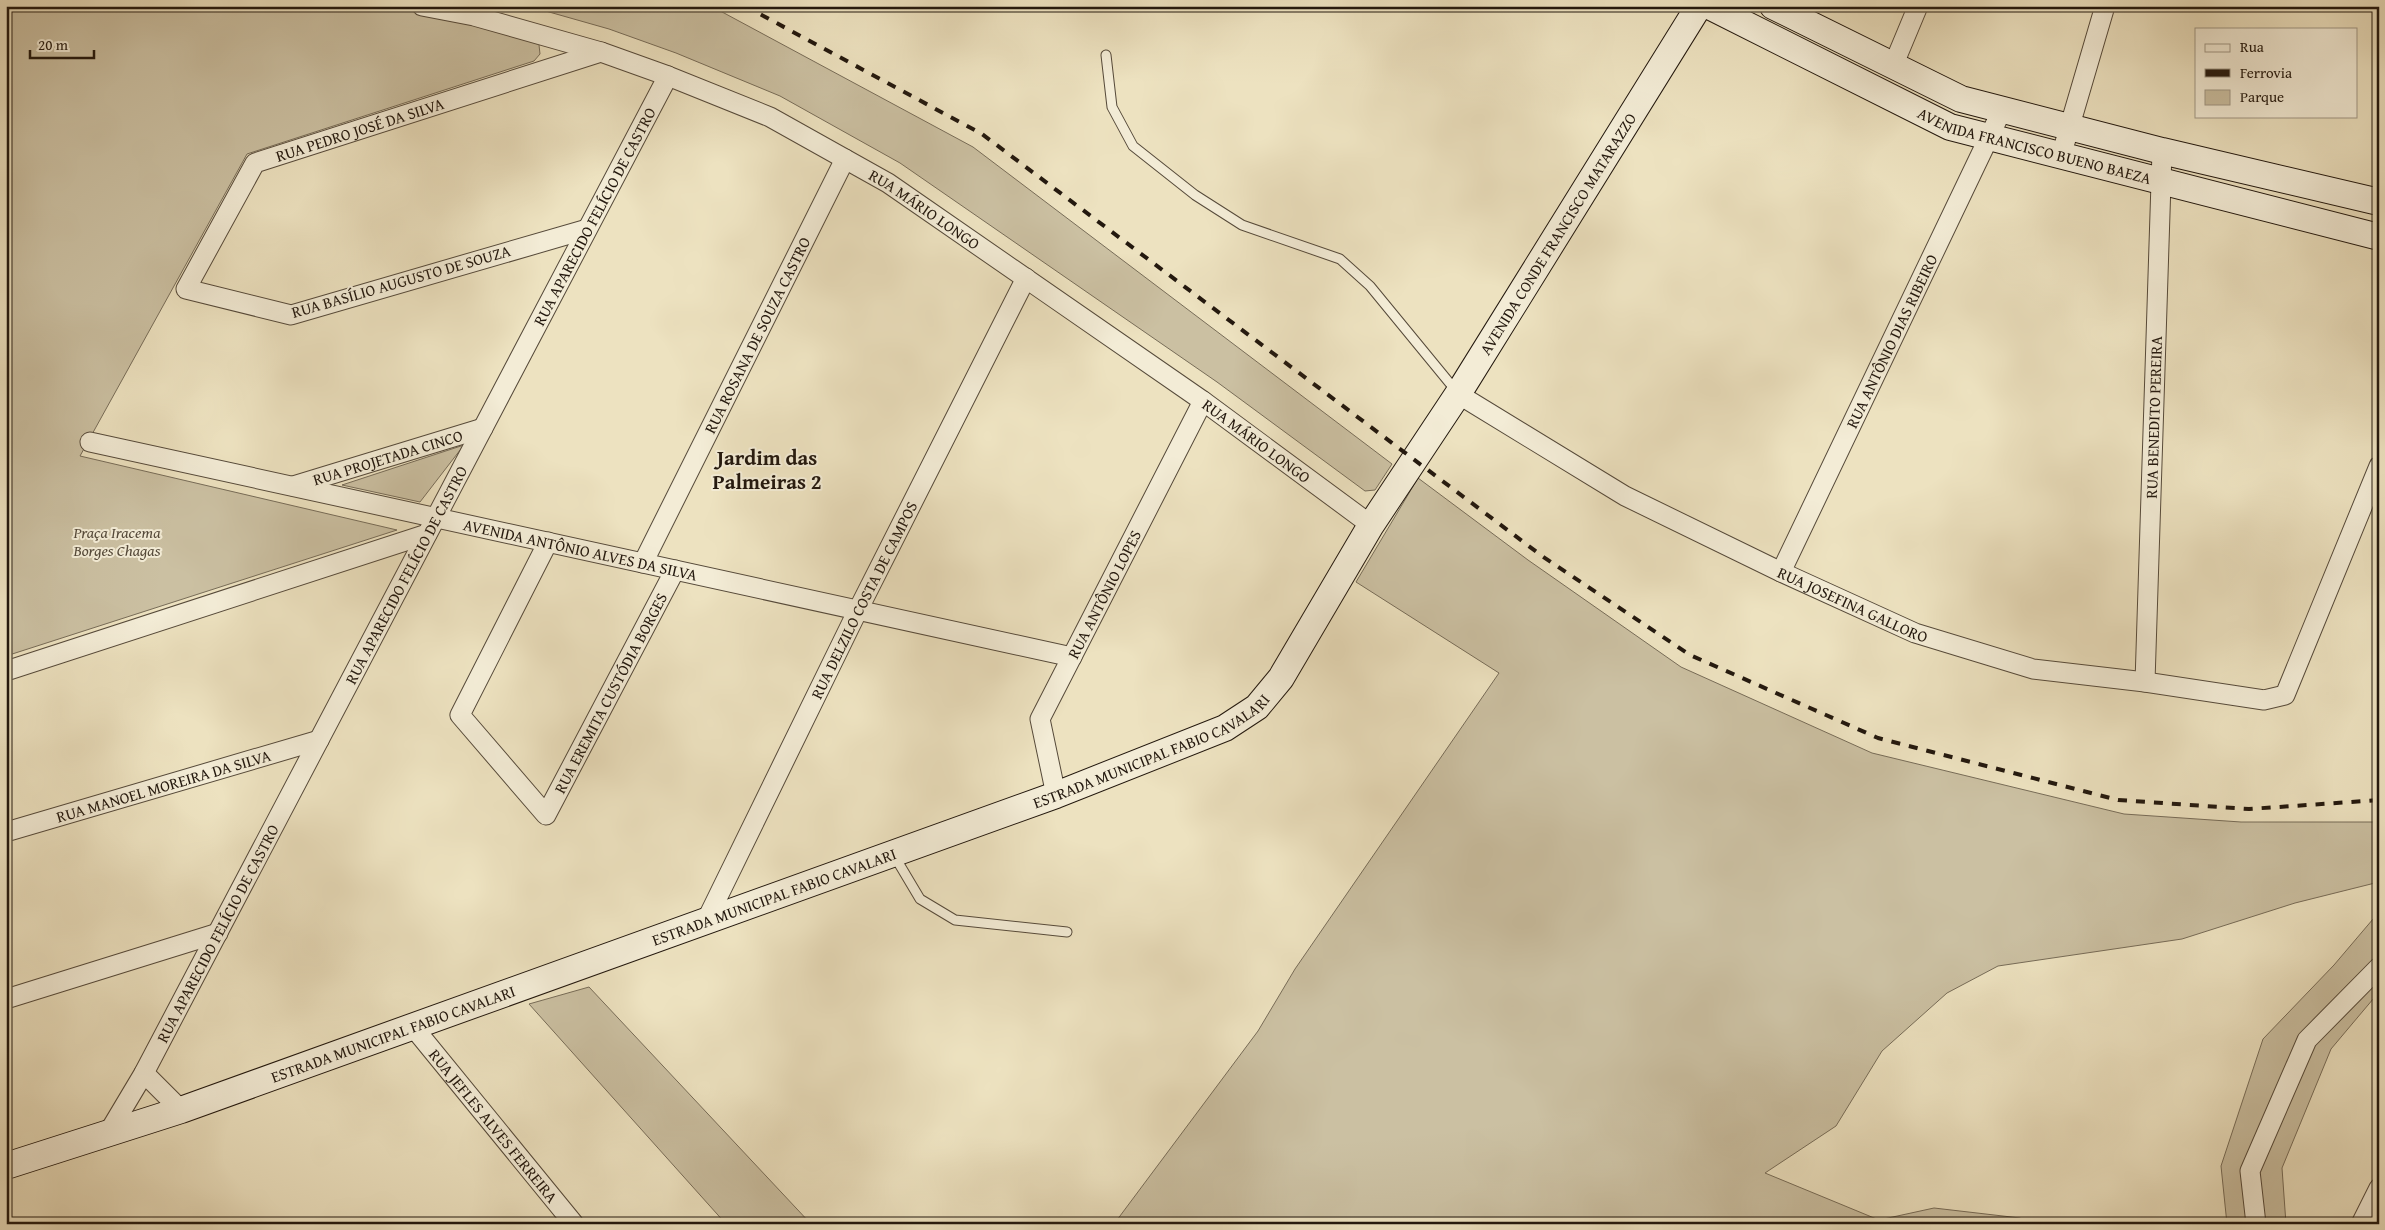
<svg xmlns="http://www.w3.org/2000/svg" width="2385" height="1230" font-family="'Gentium Book Plus',serif">
	<rect width="100%" height="100%" fill="#ede2c0"/>
	<filter id="stains"><feTurbulence type="fractalNoise" baseFrequency=".004" numOctaves="4"/><feColorMatrix values="0 0 0 0 .2 0 0 0 0 .09 0 0 0 0 .02 0 0 0 .5 -.17"/></filter>
	<radialGradient id="worn" r=".72"><stop offset=".6" stop-color="#630" stop-opacity="0"/><stop offset="1" stop-color="#630" stop-opacity=".3"/></radialGradient>
	<path fill="#cbc0a2" stroke="#776c58" d="M6 6H387L473 22 536 41 539 45 540 54 534 61 247 154 80 456 397 530 6 656Z
		M528 6H711L973 147 1392 464 1375 490 1365 491 1217 382 900 163 780 96 676 53 609 29Z
		M464 445 420 502 342 485Z
		M1418 478 1528 560 1681 667 1872 753 2124 814 2241 822H2379V882L2295 903 2182 939 1998 966 1947 993 1882 1051 1836 1126 1765 1173 1879 1220 1934 1208 2020 1218 2031 1224H1114L1258 1031 1295 969 1499 673 1356 582Z
		M2379 912V992L2331 1049 2282 1168 2286 1224H2227L2221 1166 2263 1039 2334 965Z
		M589 987 811 1224H726L529 1004Z"/>
	<g fill="none" stroke-linecap="round" stroke-linejoin="round">
		<defs>
			<path id="lane" d="M1106 55 1112 107 1133 146 1195 195 1242 225 1340 259 1370 286 1457 392
				M895 857 920 899 955 920 1067 932"/>
			<g id="street">
				<path id="s1" d="M422 6 474 16 601 52 668 76 770 117 888 183 1203 401 1371 525"/>
				<path d="M1893 66 1918 6"/>
				<path d="M2061 156 2105 6"/>
				<path id="s2" d="M587 229 291 315 186 289 255 163 601 52"/>
				<path id="s3" d="M1458 394 1625 496 1781 572 1915 633 2033 669 2145 682 2264 700 2285 695 2379 466"/>
				<path id="s4" d="M90 442 1072 657"/>
				<path id="s5" d="M293 486 483 428"/>
				<path id="s6" d="M548 542 460 715 546 815 675 570"/>
				<path id="s7" d="M643 563 845 159"/>
				<path id="s8" d="M1781 572 2002 110"/>
				<path d="M6 671 427 534"/>
				<path id="s9" d="M2145 682 2162 151"/>
				<path id="s10" d="M1056 795 1040 719 1203 401"/>
				<path id="s11" d="M6 832 319 740"/>
				<path id="s12" d="M705 923 858 610 1026 278"/>
				<path d="M6 999 218 933"/>
				<path id="s13" d="M414 1028 574 1224"/>
				<path d="M144 1073 181 1110"/>
				<path id="s14" d="M107 1135 144 1073 668 76"/>
				<path d="M2256 1224 2250 1171 2307 1040 2379 967"/>
				<path d="M2361 1224 2379 1188"/>
			</g>
			<g id="secondary">
				<path id="s15" d="M1709 6 1950 127 2379 237"/>
				<path d="M1773 6 1961 99 2162 151 2379 202"/>
				<path id="s16" d="M6 1166 181 1110 1056 795 1225 728 1257 707 1281 678 1371 525 1458 394 1699 6"/>
			</g>
		</defs>
		<use href="#lane" stroke="#564a3a" stroke-width="11"/>
		<use href="#street" stroke="#564a3a" stroke-width="21"/>
		<use href="#secondary" stroke="#23180e" stroke-width="28"/>
		<use href="#lane" stroke="#f3ecd6" stroke-width="9"/>
		<use href="#street" stroke="#f3ecd6" stroke-width="19"/>
		<use href="#secondary" stroke="#f3ecd6" stroke-width="26"/>
		<path stroke="#23180e" stroke-width="4" stroke-dasharray="9 9" stroke-linecap="butt" d="M745 6 982 134 1542 556 1690 655 1878 738 2118 800 2249 809 2379 800"/>
	</g>
	<g text-anchor="middle" stroke-width="4" stroke-linejoin="round" paint-order="stroke">
		<g font-size="16" fill="#23180e" stroke="#f3ecd6">
			<text dy="6" stroke="none"><textPath href="#s2" startOffset="670">RUA PEDRO JOSÉ DA SILVA</textPath></text>
			<text dy="6" stroke="none"><textPath href="#s15" startOffset="356">AVENIDA FRANCISCO BUENO BAEZA</textPath></text>
			<text dy="6" stroke="none"><textPath href="#s1" startOffset="546">RUA MÁRIO LONGO</textPath></text>
			<text dy="6" stroke="none"><textPath href="#s14" startOffset="1040">RUA APARECIDO FELÍCIO DE CASTRO</textPath></text>
			<text dy="6" stroke="none"><textPath href="#s16" startOffset="1895">AVENIDA CONDE FRANCISCO MATARAZZO</textPath></text>
			<text transform="translate(401 281) rotate(-16)" y="6">RUA BASÍLIO AUGUSTO DE SOUZA</text>
			<text dy="6" stroke="none"><textPath href="#s7" startOffset="255">RUA ROSANA DE SOUZA CASTRO</textPath></text>
			<text dy="6" stroke="none"><textPath href="#s8" startOffset="256">RUA ANTÔNIO DIAS RIBEIRO</textPath></text>
			<text dy="6" stroke="none"><textPath href="#s9" startOffset="265">RUA BENEDITO PEREIRA</textPath></text>
			<text dy="6" stroke="none"><textPath href="#s1" startOffset="951">RUA MÁRIO LONGO</textPath></text>
			<text dy="6" stroke="none"><textPath href="#s5" startOffset="99">RUA PROJETADA CINCO</textPath></text>
			<text dy="6" stroke="none"><textPath href="#s4" startOffset="502">AVENIDA ANTÔNIO ALVES DA SILVA</textPath></text>
			<text dy="6" stroke="none"><textPath href="#s14" startOffset="635">RUA APARECIDO FELÍCIO DE CASTRO</textPath></text>
			<text dy="6" stroke="none"><textPath href="#s10" startOffset="218">RUA ANTÔNIO LOPES</textPath></text>
			<text dy="6" stroke="none"><textPath href="#s12" startOffset="360">RUA DELZILO COSTA DE CAMPOS</textPath></text>
			<text dy="6" stroke="none"><textPath href="#s3" startOffset="448">RUA JOSEFINA GALLORO</textPath></text>
			<text dy="6" stroke="none"><textPath href="#s6" startOffset="464">RUA EREMITA CUSTÓDIA BORGES</textPath></text>
			<text dy="6" stroke="none"><textPath href="#s16" startOffset="1219">ESTRADA MUNICIPAL FABIO CAVALARI</textPath></text>
			<text dy="6" stroke="none"><textPath href="#s11" startOffset="164">RUA MANOEL MOREIRA DA SILVA</textPath></text>
			<text dy="6" stroke="none"><textPath href="#s16" startOffset="814">ESTRADA MUNICIPAL FABIO CAVALARI</textPath></text>
			<text dy="6" stroke="none"><textPath href="#s14" startOffset="230">RUA APARECIDO FELÍCIO DE CASTRO</textPath></text>
			<text dy="6" stroke="none"><textPath href="#s16" startOffset="409">ESTRADA MUNICIPAL FABIO CAVALARI</textPath></text>
			<text dy="6" stroke="none"><textPath href="#s13" startOffset="126">RUA JEFLES ALVES FERREIRA</textPath></text>
		</g>
		<g font-size="16" font-style="italic" fill="#554a3a" stroke="#f3ecd6">
			<text x="117" y="538">Praça Iracema<tspan x="117" dy="18">Borges Chagas</tspan></text>
		</g>
		<g font-size="21" font-weight="bold" fill="#23180e" stroke="#f3ecd6">
			<text x="767" y="465">Jardim das<tspan x="767" dy="24">Palmeiras 2</tspan></text>
		</g>
	</g>
	<rect width="2385" height="1230" fill="none" stroke="#ede2c0" stroke-width="25"/>
	<rect x="8" y="8" width="2370" height="1215" fill="none" stroke="#23180e" stroke-width="2.5"/>
	<rect x="12" y="12" width="2360" height="1205" fill="none" stroke="#23180e"/>
	<rect x="2195" y="28" width="162" height="90" fill="#f3ecd6" stroke="#a09786"/>
	<rect x="2205" y="44" width="25" height="8" fill="#f3ecd6" stroke="#a09786"/>
	<text x="2240" y="52" font-size="15" fill="#23180e">Rua</text>
	<rect x="2205" y="69" width="25" height="8" fill="#23180e" stroke="#a09786"/>
	<text x="2240" y="78" font-size="15" fill="#23180e">Ferrovia</text>
	<rect x="2205" y="90" width="25" height="15" fill="#cbc0a2" stroke="#a09786"/>
	<text x="2240" y="102" font-size="15" fill="#23180e">Parque</text>
	<path d="M30 50v8h64v-8" fill="none" stroke="#23180e" stroke-width="2.5"/>
	<text x="38" y="50" font-size="15" fill="#23180e" stroke="#f3ecd6" stroke-width="4" paint-order="stroke">20 m</text>
	<rect width="100%" height="100%" filter="url(#stains)"/>
	<rect width="100%" height="100%" fill="url(#worn)"/>
</svg>
